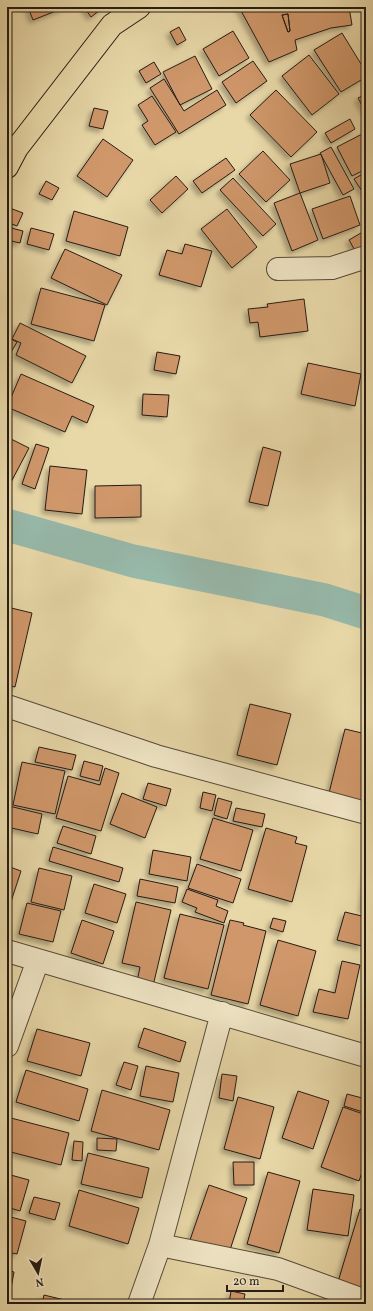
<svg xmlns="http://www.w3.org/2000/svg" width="373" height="1311" font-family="Vollkorn,serif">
	<defs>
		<filter id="shadow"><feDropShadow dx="-3.5" dy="3.5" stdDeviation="2" flood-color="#0004"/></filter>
	</defs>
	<rect width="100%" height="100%" fill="#e8d8a8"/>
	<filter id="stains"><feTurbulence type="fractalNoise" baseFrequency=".005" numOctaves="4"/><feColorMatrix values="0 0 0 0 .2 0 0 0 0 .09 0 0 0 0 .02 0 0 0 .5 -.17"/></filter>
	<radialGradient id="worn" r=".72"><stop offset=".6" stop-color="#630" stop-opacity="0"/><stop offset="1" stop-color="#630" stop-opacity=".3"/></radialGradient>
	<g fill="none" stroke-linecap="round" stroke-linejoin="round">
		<path stroke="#97b9aa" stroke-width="33" d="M7 525 133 561 325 600 366 613"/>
	</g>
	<path fill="#cf976a" stroke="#261b15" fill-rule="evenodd" filter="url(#shadow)" d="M28 7H66L33 20Z
		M84 7H104L91 17Z
		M239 7H349L352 25 331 28 295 40 297 50 269 62ZM288 14 290 31 288 32 282 15Z
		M288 14 290 31 288 32 282 15Z
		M179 27 186 40 177 45 170 32Z
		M233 31 249 58 219 76 203 49Z
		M342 33 366 72V77L341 92 314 50Z
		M309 55 339 94 312 115 282 76Z
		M195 56 212 89 180 105 163 72Z
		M253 61 267 81 236 103 222 82Z
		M154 62 161 74 146 83 139 71Z
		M164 79 184 111 217 90 226 105 179 134 150 88Z
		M276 90 317 132 291 157 250 115Z
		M366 94V113L358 98Z
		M152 96 176 132 155 145 142 125 148 121 138 105Z
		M94 108 108 111 103 129 89 126Z
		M350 119 355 129 331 143 325 133Z
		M366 132V169L352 176 337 147Z
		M103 139 133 160 107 197 77 176Z
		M331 147 354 189 343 195 320 153Z
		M263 151 290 180 266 202 239 174Z
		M321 154 330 183 300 193 290 164Z
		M226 158 235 170 202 193 193 181Z
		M366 172V197L354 179Z
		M176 176 188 189 162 213 150 200Z
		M233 178 276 224 263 236 220 190Z
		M46 181 59 188 52 200 39 194Z
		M300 193 318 240 292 251 274 203Z
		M350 196 360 225 323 239 312 209Z
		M7 207 23 213 17 226 7 222Z
		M227 209 257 247 232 268 201 229Z
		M74 211 128 227 120 256 66 241Z
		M7 227 23 231 20 243 7 240Z
		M31 228 54 234 49 250 27 244Z
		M366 230V248L357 254 349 240Z
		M185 244 212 251 201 287 159 275 167 250 182 254Z
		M65 249 122 275 107 305 51 278Z
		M41 288 105 305 94 341 31 324Z
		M304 299 308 331 260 337 258 322 250 323 248 309 268 307 267 304Z
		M20 323 86 356 72 383 16 355 21 343 12 339Z
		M7 337 17 342 10 354 7 353Z
		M157 352 180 356 176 374 154 370Z
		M308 363 361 374 355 406 301 394Z
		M21 374 94 406 87 423 72 416 65 432 7 407Z
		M143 394 169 395 167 417 142 415Z
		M7 437 29 448 10 484 7 482Z
		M36 444 49 448 35 489 22 484Z
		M263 447 281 452 268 506 249 502Z
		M50 466 87 470 82 514 45 510Z
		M141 485V517L95 518V486Z
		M7 607 32 613 15 687 7 685Z
		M250 704 291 714 277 765 237 755Z
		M345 729 366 734V799L364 806 328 797Z
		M39 747 76 755 72 770 35 762Z
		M84 761 103 766 99 781 80 776Z
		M22 762 65 771 55 814 13 805Z
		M105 768 119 773 101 831 56 818 68 776 100 785Z
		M148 783 171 789 166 806 143 799Z
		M203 792 216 795 212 811 200 808Z
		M122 793 157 807 145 838 110 824Z
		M218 798 232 802 227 819 214 815Z
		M9 806 42 814 38 834 7 827Z
		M236 808 265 814 262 827 233 821Z
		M213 818 253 830 241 871 200 859Z
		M63 826 96 836 91 854 57 843Z
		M266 828 297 837 295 843 307 846 292 902 248 889Z
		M53 847 123 868 119 882 49 861Z
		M153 850 191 857 187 881 149 874Z
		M197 864 241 879 233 903 188 888Z
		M7 866 21 871 7 914Z
		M39 868 72 876 64 910 31 902Z
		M366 870V909H362Z
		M140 879 178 887 175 903 137 896Z
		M94 884 126 894 117 923 85 913Z
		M187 889 218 900 216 906 228 911 224 923 195 912 197 908 182 902Z
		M136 902 171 910 153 986 137 982 140 967 122 963Z
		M27 903 61 911 53 942 19 934Z
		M345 912 366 917V931L362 946 337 940Z
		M180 914 224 925 208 989 164 978Z
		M273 918 286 921 283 932 270 928Z
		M82 920 114 931 103 964 71 953Z
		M230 920 244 923 243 925 266 931 248 1004 211 995Z
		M278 940 316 951 298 1016 260 1005Z
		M342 961 360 965 348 1019 313 1012 319 989 335 993Z
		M144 1028 186 1042 180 1062 138 1047Z
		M37 1029 90 1043 81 1076 27 1061Z
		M124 1062 138 1066 131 1090 116 1085Z
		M146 1066 179 1073 173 1102 140 1096Z
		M26 1070 88 1089 79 1121 16 1102Z
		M222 1074 237 1076 233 1101 219 1098Z
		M102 1090 170 1110 159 1150 91 1131Z
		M298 1091 329 1101 313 1149 282 1138Z
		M347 1094 366 1099V1113L344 1106Z
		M238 1097 274 1107 260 1159 224 1149Z
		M343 1107 366 1115V1161L359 1181 321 1167Z
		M7 1117 69 1133 61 1165 7 1151Z
		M97 1138 117 1139 116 1151 97 1150Z
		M74 1141 83 1142 82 1161 72 1160Z
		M88 1153 149 1168 142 1198 81 1184Z
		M233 1162H254V1185H234Z
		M268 1172 300 1181 279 1253 247 1244Z
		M7 1174 29 1180 20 1211 7 1207Z
		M209 1185 247 1198 229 1253 190 1240Z
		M313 1189 354 1195 348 1236 307 1230Z
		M79 1190 139 1208 128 1244 69 1226Z
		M34 1197 60 1203 55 1220 29 1213Z
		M360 1209 366 1210V1293L337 1285Z
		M7 1216 26 1221 17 1254 7 1252Z
		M7 1270 14 1272 8 1304H7Z
		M231 1291 245 1294 243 1304H229Z
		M44 1295 81 1304H42Z"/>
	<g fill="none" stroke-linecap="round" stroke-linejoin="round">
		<defs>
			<path id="minor" d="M278 269 332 268 366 257
				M7 706 156 756 366 813
				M7 951 366 1056
				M7 1046 38 960
				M160 1245 278 1269 366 1301
				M139 1304 160 1245 222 1013"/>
			<path id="major" d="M7 167 17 148 112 25 139 7"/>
		</defs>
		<use href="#minor" stroke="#564a3a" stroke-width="24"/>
		<use href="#major" stroke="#261b15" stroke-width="24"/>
		<use href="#minor" stroke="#f0e6c6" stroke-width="22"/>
		<use href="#major" stroke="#e8d8a8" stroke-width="22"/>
	</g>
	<rect width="373" height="1311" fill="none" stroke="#e8d8a8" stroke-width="24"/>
	<rect x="8" y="8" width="357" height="1295" fill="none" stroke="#261b15" stroke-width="2"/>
	<rect x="12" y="12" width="349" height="1287" fill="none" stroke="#261b15"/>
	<g transform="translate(38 1273) rotate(171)" stroke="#f0e6c6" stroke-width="3" paint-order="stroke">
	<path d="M0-3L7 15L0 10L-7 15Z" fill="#261b15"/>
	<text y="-6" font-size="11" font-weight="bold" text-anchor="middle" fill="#261b15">N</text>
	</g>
	<path d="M227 1285v6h56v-6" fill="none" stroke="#261b15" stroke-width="2"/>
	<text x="233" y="1285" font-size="12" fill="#261b15" stroke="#f0e6c6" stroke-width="3" paint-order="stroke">20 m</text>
	<rect width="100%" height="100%" filter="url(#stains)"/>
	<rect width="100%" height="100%" fill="url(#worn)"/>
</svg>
